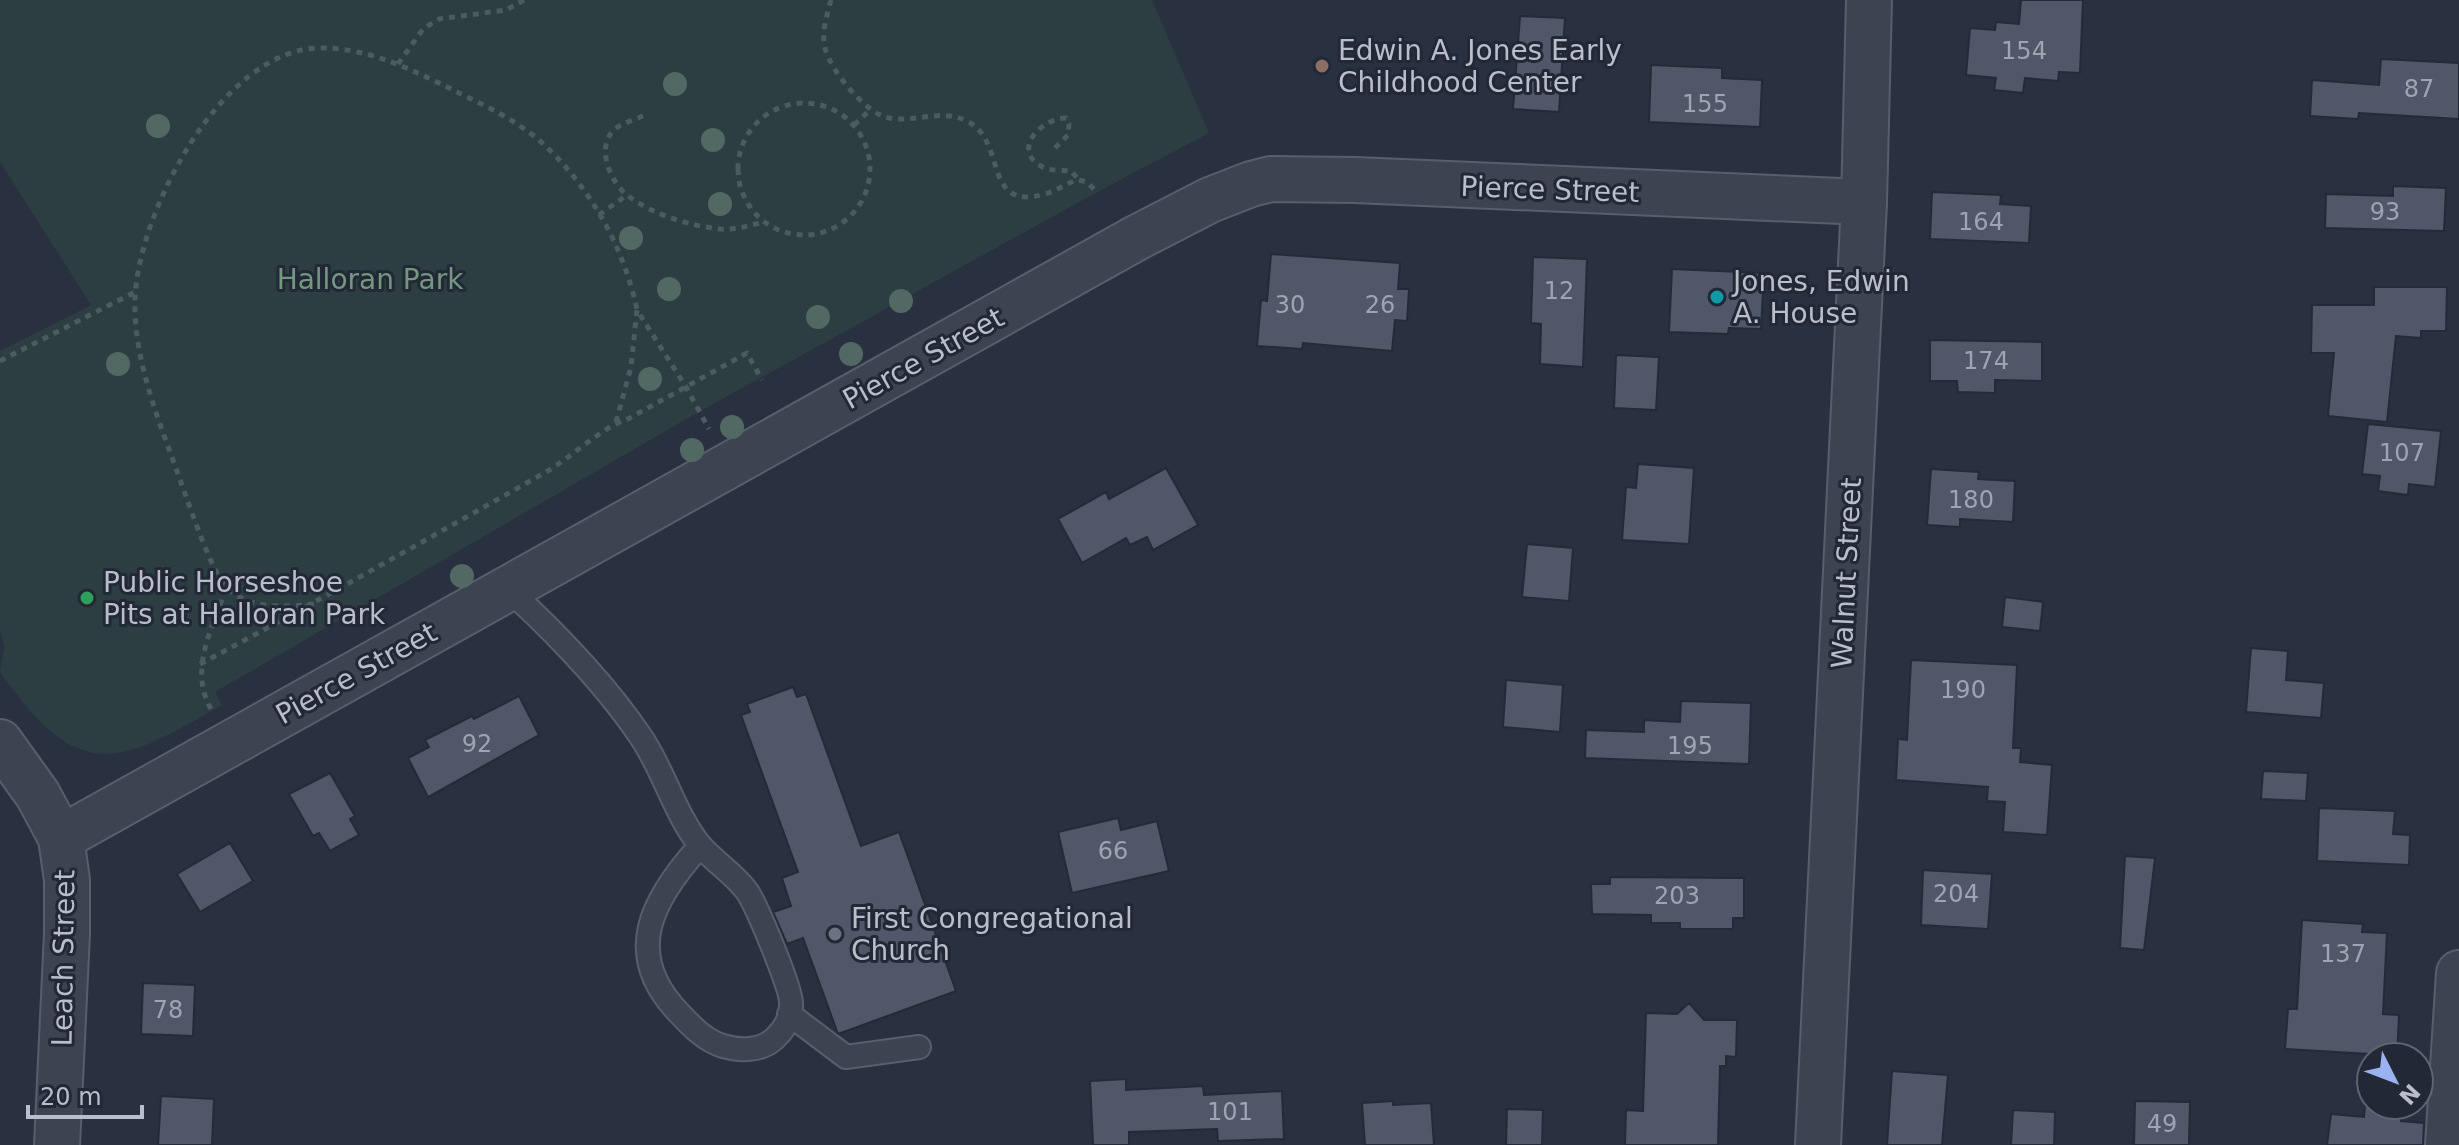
<svg xmlns="http://www.w3.org/2000/svg" width="2459" height="1145" font-family="'DejaVu Sans',sans-serif">
	<rect width="100%" height="100%" fill="#293040"/>
	<path fill="#2c3e42" d="M0 0H1152L1209 133 1090 196 690 417 215 692 222 705C114 768 79 783 0 672L4 646 0 630V351L91 305 0 162Z"/>
	<path fill="#4f5768" stroke="#242a37" stroke-width="2" d="M2021 0H2083L2080 73 2059 72 2058 81 2025 78 2023 93 1994 90 1996 78 1966 75 1970 28 1995 30 1996 22 2019 24Z
		M1520 16 1565 18 1559 112 1513 109Z
		M2381 59 2459 63V119L2359 113 2358 119 2310 116 2312 80 2379 85Z
		M1651 65 1722 68V78L1762 80 1760 127 1649 122Z
		M2393 186 2446 188 2444 231 2325 228 2326 194 2393 196Z
		M1932 192 2001 195 2000 204 2031 206 2029 243 1930 239Z
		M1271 254 1400 263 1398 289H1409L1407 321 1395 320 1392 351 1303 343 1302 349 1257 346 1261 300 1267 301Z
		M1533 257 1587 259 1583 367 1540 364 1541 324 1531 323Z
		M1672 269 1764 273 1761 329 1729 328 1728 334 1669 332Z
		M2374 287H2447L2446 331H2421V338L2396 336 2387 422 2328 416 2334 353H2311L2312 305H2374Z
		M1930 340 2042 342V381L1995 380V393L1958 392 1957 381H1930Z
		M1616 355 1659 357 1656 410 1614 408Z
		M2368 424 2441 431 2435 487 2409 484 2408 495 2378 491 2380 476 2362 474Z
		M1638 464 1694 468 1689 544 1622 540 1626 487 1636 488Z
		M1166 468 1198 525 1153 550 1147 537 1130 545 1126 538 1082 563 1058 519 1106 492 1109 499Z
		M1931 469 1979 472 1978 479 2015 481 2013 522 1960 519V527L1927 525Z
		M1527 544 1573 548 1569 601 1522 597Z
		M2005 597 2043 602 2040 631 2002 627Z
		M2251 648 2288 651 2286 680 2324 683 2321 718 2246 712Z
		M1911 660 2017 665 2013 748H2021L2020 762 2052 765 2047 835 2003 832 2005 802 1987 801 1988 787 1896 780 1898 739 1907 740Z
		M1506 680 1563 685 1560 732 1503 727Z
		M793 687 797 697 806 694 861 846 899 832 956 991 838 1034 803 938 787 944 773 912 791 906 782 878 798 872 741 715 750 712 747 704Z
		M519 696 539 735 428 797 408 758 429 747 425 740 472 716 474 719Z
		M1681 701 1751 703 1749 764 1585 758 1586 730 1644 732V720L1680 722Z
		M2263 771 2308 773 2306 801 2261 799Z
		M330 773 355 816 350 819 359 835 330 851 319 833 313 836 289 794Z
		M2319 808 2395 811 2393 834 2410 835 2409 865 2317 861Z
		M1118 818 1121 830 1157 821 1169 871 1072 893 1058 832Z
		M230 843 253 881 200 912 177 874Z
		M2125 856 2155 858 2144 950 2120 948Z
		M1923 870 1992 874 1988 929 1921 925Z
		M1610 877 1744 878V918H1733V929H1680V923H1651V915L1592 914 1591 884H1610Z
		M2302 920 2363 924 2362 932 2387 933 2383 1014 2399 1015 2397 1057H2371V1105H2394L2393 1109H2402L2401 1121 2424 1123 2423 1145H2327L2331 1114 2364 1117 2369 1054 2285 1049 2288 1009H2297Z
		M143 983 195 985 193 1036 141 1034Z
		M1689 1003 1704 1020H1737L1736 1057 1726 1056V1066H1720L1718 1145H1625L1626 1110 1643 1111 1646 1013 1677 1014Z
		M1892 1071 1948 1075 1942 1145H1887Z
		M1126 1079V1090L1203 1086 1204 1095 1282 1091 1284 1139 1218 1141 1217 1129 1129 1132V1145H1093L1090 1081Z
		M161 1096 214 1099 212 1145H158Z
		M1393 1101V1105L1431 1103 1434 1145H1365L1362 1103Z
		M2135 1101 2190 1102 2189 1145H2134Z
		M1507 1109 1543 1110 1542 1145H1506Z
		M2013 1110 2055 1112 2054 1145H2011Z"/>
	<g fill="none" stroke-linecap="round" stroke-linejoin="round">
		<defs>
			<path id="service" d="M508 589C557 634 604 682 641 737 664 771 674 812 699 844 712 860 732 872 746 890 756 903 791 988 791 1003 792 1018 785 1029 774 1039 761 1051 740 1051 723 1046 706 1041 692 1027 680 1014 621 954 652 899 700 846
				M789 1014 846 1057 919 1047"/>
			<path id="minor" d="M0 742 38 795 61 838 67 880V933L57 1145
				M61 838 1138 237 1210 200 1251 184 1271 179 1355 180 1864 202
				M2448 1145 2459 973"/>
			<path id="tertiary" d="M1818 1145 1864 202 1869 0"/>
		</defs>
		<use href="#service" stroke="#585e6a" stroke-width="26"/>
		<use href="#minor" stroke="#585e6a" stroke-width="48"/>
		<use href="#tertiary" stroke="#585e6a" stroke-width="48"/>
		<path stroke="#4b5b5f" stroke-width="5" stroke-dasharray="6 6" stroke-linecap="butt" d="M831 0C827 15 821 34 825 48 830 70 867 115 889 118 916 123 940 108 967 121 1008 141 981 212 1045 194 1057 191 1067 182 1079 180L1087 182 1095 190
			M398 64 423 29 439 19 506 10 524 0
			M738 169a66 66 0 1 1 132 0a66 66 0 1 1-132 0Z
			M643 116C634 120 622 123 615 129 595 146 610 182 627 195 651 214 690 226 720 229 735 230 748 226 763 222
			M854 125 870 110
			M1055 148 1068 135 1069 124 1066 118C1036 120 1011 154 1045 168 1052 171 1063 170 1071 171L1079 180
			M599 215 627 195
			M0 361 135 292
			M616 422 631 367 637 310 686 387 709 429
			M314 604C284 607 253 610 228 589 214 578 191 510 184 491 163 430 133 364 135 299 138 213 221 50 319 48 369 47 417 72 461 94 486 106 511 118 534 136 585 178 624 245 637 310
			M200 664C317 602 431 537 546 472 569 459 605 425 626 420L747 353 762 380
			M211 709C188 669 213 628 226 588"/>
		<use href="#service" stroke="#3d4350" stroke-width="22"/>
		<use href="#minor" stroke="#3d4350" stroke-width="44"/>
		<use href="#tertiary" stroke="#3d4350" stroke-width="44"/>
	</g>
	<g fill="#526963">
		<circle cx="675" cy="84" r="12"/>
		<circle cx="158" cy="126" r="12"/>
		<circle cx="713" cy="140" r="12"/>
		<circle cx="720" cy="204" r="12"/>
		<circle cx="631" cy="238" r="12"/>
		<circle cx="669" cy="289" r="12"/>
		<circle cx="901" cy="301" r="12"/>
		<circle cx="818" cy="317" r="12"/>
		<circle cx="851" cy="354" r="12"/>
		<circle cx="118" cy="364" r="12"/>
		<circle cx="650" cy="379" r="12"/>
		<circle cx="732" cy="427" r="12"/>
		<circle cx="692" cy="450" r="12"/>
		<circle cx="462" cy="576" r="12"/>
	</g>
	<circle fill="#8d6e63" stroke="#222835" stroke-width="3" cx="1322" cy="66" r="8"/>
	<circle fill="#0f9aa8" stroke="#222835" stroke-width="3" cx="1717" cy="297" r="8"/>
	<circle fill="#2e9e5b" stroke="#222835" stroke-width="3" cx="87" cy="598" r="8"/>
	<circle fill="#6b7280" stroke="#222835" stroke-width="3" cx="835" cy="934" r="8"/>
	<g text-anchor="middle" stroke-width="6" stroke-linejoin="round" paint-order="stroke">
		<g font-size="24" fill="#9fa4b2">
			<text x="2024" y="59">154</text>
			<text x="2419" y="97">87</text>
			<text x="1705" y="112">155</text>
			<text x="2385" y="220">93</text>
			<text x="1981" y="230">164</text>
			<text x="1559" y="299">12</text>
			<text x="1290" y="313">30</text>
			<text x="1380" y="313">26</text>
			<text x="1986" y="369">174</text>
			<text x="2402" y="461">107</text>
			<text x="1971" y="508">180</text>
			<text x="1963" y="698">190</text>
			<text x="477" y="752">92</text>
			<text x="1690" y="754">195</text>
			<text x="1113" y="859">66</text>
			<text x="1956" y="902">204</text>
			<text x="1677" y="904">203</text>
			<text x="2343" y="962">137</text>
			<text x="168" y="1018">78</text>
			<text x="1230" y="1120">101</text>
			<text x="2162" y="1132">49</text>
		</g>
		<g font-size="28" fill="#babeca" stroke="#222835" text-anchor="start">
			<text x="1338" y="60">Edwin A. Jones Early<tspan x="1338" dy="32">Childhood Center</tspan></text>
			<text x="1733" y="291">Jones, Edwin<tspan x="1733" dy="32">A. House</tspan></text>
			<text x="103" y="592">Public Horseshoe<tspan x="103" dy="32">Pits at Halloran Park</tspan></text>
			<text x="851" y="928">First Congregational<tspan x="851" dy="32">Church</tspan></text>
		</g>
		<g font-size="28" fill="#babeca" stroke="#222835">
			<text transform="translate(1550 189) rotate(2)" y="10">Pierce Street</text>
			<text transform="translate(923 358) rotate(-29)" y="10">Pierce Street</text>
			<text transform="translate(1846 573) rotate(-87)" y="10">Walnut Street</text>
			<text transform="translate(356 673) rotate(-29)" y="10">Pierce Street</text>
			<text transform="translate(63 958) rotate(-89)" y="10">Leach Street</text>
		</g>
		<g font-size="28" fill="#73987f" stroke="#222835">
			<text x="370" y="289">Halloran Park</text>
		</g>
	</g>
	<g transform="translate(2395 1081) rotate(132)"><circle r="38" fill="#222835" stroke="#5f6471" stroke-width="2"/>
	<path d="M0-6L14 30L0 20L-14 30Z" fill="#9ab2ef"/>
	<text y="-12" font-size="22" font-weight="bold" text-anchor="middle" fill="#babeca">N</text>
	</g>
	<path d="M28 1105v12h114v-12" fill="none" stroke="#babeca" stroke-width="4"/>
	<text x="40" y="1105" font-size="24" fill="#babeca" stroke="#222835" stroke-width="6" paint-order="stroke">20 m</text>
</svg>
